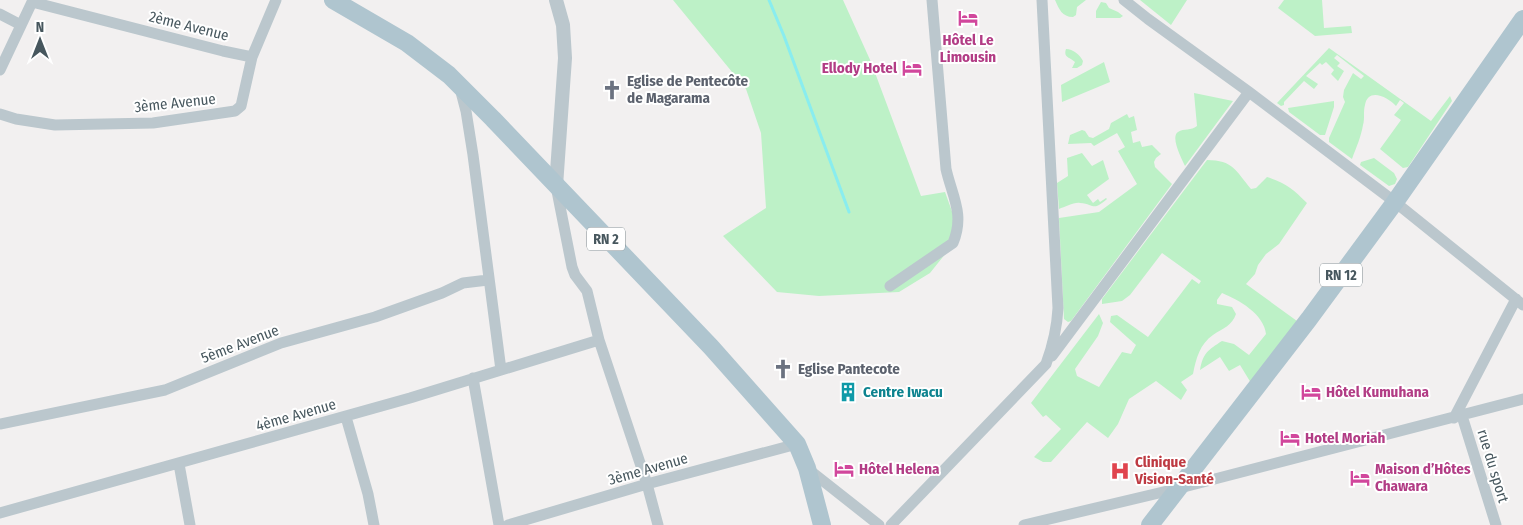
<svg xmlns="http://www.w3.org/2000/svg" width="1523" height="525" font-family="'Fira Sans Condensed',sans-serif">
	<rect width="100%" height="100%" fill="#f2f0f0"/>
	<path fill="#bdf1c7" d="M673 0H843L871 62 921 196 945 192 954 217 950 248 930 273 899 292 819 296 777 292 723 236 766 208 761 133 746 89Z
		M1055 0H1086L1077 7 1076 15 1073 17C1062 17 1059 9 1055 0Z
		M1140 0H1187L1171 25Z
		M1284 0H1322L1324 28 1351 26 1352 33 1315 36 1278 8Z
		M1101 2 1106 3 1109 8 1118 12 1123 16 1120 18H1096V11Z
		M1329 48 1431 121 1450 96 1452 101 1408 167 1403 168 1380 149 1401 120 1394 115 1404 103 1400 100 1396 106C1388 97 1368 87 1365 105 1363 112 1365 118 1363 125 1361 137 1356 148 1352 159L1329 142V138L1345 102 1343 97 1344 90 1353 73 1361 79 1364 76 1337 55 1334 58 1340 63 1337 66 1344 71 1338 81 1331 74 1334 70 1326 62 1322 65 1320 63 1306 76 1318 84 1314 89 1304 81 1284 102V105L1281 106 1277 103Z
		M1066 49C1073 49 1080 55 1083 61L1082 65 1077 68H1072L1075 62C1070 57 1063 58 1066 49Z
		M1104 62 1110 82 1062 102 1061 85Z
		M1194 93 1233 101 1185 166C1182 159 1170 137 1178 132 1184 128 1191 131 1197 126Z
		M1334 101V107L1325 135H1320L1289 112 1288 108Z
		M1127 114 1129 118 1134 116 1137 130 1131 132 1133 143 1140 141 1142 147 1152 145 1161 154 1156 158 1154 162 1155 167 1172 184 1071 321 1068 322 1064 319 1059 218 1099 212 1137 184 1118 151 1125 147 1117 133 1094 146 1091 143 1068 144 1070 135 1082 130 1085 131 1089 137 1093 138 1109 129 1111 123Z
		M1082 153 1092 166 1103 160 1109 179 1087 195 1093 203 1098 199 1100 202 1106 198 1107 199C1092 212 1095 204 1080 203 1074 202 1065 207 1059 209L1057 183 1068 176 1067 158Z
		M1374 158 1394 173 1397 179 1395 184 1389 186 1360 165 1361 162Z
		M1207 160C1233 160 1236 171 1251 189L1256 188 1267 177C1286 183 1293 189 1307 203L1279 244 1266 254 1258 265 1255 274 1246 284 1297 321 1251 383 1240 365 1229 371 1220 357 1200 370C1203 353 1208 350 1222 341L1234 344 1249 355 1266 334C1264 314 1239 300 1222 293L1217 300V304L1232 307 1236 314C1232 326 1223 328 1213 335 1200 344 1196 358 1193 374L1181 382 1187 390 1181 400 1156 381 1129 399 1118 424 1108 438 1087 422 1051 462H1043L1034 457 1061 429 1046 415 1043 417 1031 403 1099 314 1103 323 1098 336 1075 369 1077 376 1099 387 1122 352 1131 354 1136 345 1110 322 1111 316 1117 315 1148 337 1192 279 1199 284 1201 281 1162 253 1130 295 1122 301 1102 304V299Z"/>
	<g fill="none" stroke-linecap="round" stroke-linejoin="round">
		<path stroke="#89edef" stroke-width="3" d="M769 0 784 36 849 212"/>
		<path stroke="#bbc7cd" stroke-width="11" d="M1124 0 1148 19 1249 92 1395 202 1523 305
			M32 2 223 51 252 57
			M0 14 21 25
			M0 70 33 0
			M460 88 466 111 473 155 501 370
			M0 114 16 119 55 125 153 123 235 111 241 106 252 57 276 0
			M556 186 572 267 575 275 587 291 599 340 647 484 658 525
			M890 286 953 243C965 214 952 196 946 169L932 0
			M1052 356 1249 92
			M473 378 499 525
			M1462 416 1496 525
			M346 417 368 494 374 525
			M1454 418 1516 299
			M0 424 165 390 281 343 375 317 442 293 463 283 488 280
			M179 464 190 525
			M808 469 879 525
			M0 513 410 398 599 340
			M508 525 647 484 797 444
			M891 525 1046 364C1053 345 1057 328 1058 308L1042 0
			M1024 525 1180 488 1523 399"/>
		<path stroke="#bbc7cd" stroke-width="14" d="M556 186 565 58 563 25 556 0"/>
		<path stroke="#afc5cf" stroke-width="18" d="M333 0 407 43 449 75 493 119 711 347 797 444 807 468 822 525
			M1150 525 1309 319 1395 202 1523 19"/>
	</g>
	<defs>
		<symbol id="hotel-bare" viewBox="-9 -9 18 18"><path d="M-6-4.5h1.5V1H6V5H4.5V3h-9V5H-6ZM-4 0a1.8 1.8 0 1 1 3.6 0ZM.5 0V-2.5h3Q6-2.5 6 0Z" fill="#d1479c" stroke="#fff" stroke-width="2.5" paint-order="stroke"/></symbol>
		<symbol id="church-bare" viewBox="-9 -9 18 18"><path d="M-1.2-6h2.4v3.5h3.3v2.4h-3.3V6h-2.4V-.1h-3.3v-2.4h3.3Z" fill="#6b7280" stroke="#fff" stroke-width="2.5" paint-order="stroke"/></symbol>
		<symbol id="building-bare" viewBox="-9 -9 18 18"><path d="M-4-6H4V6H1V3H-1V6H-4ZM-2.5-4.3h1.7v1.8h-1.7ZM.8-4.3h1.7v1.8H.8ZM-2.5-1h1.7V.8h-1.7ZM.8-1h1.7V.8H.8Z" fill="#0f9aa8" stroke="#fff" stroke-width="2.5" paint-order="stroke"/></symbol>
		<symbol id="hospital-bare" viewBox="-9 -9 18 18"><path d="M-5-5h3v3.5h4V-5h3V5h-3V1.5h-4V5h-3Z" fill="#e0444e" stroke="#fff" stroke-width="2.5" paint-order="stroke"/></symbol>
	</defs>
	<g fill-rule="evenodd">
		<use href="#hotel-bare" x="954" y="4" width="28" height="28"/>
		<use href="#hotel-bare" x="898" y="54" width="28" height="28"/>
		<use href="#church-bare" x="598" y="76" width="28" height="28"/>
		<use href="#church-bare" x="769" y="355" width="28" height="28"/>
		<use href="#building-bare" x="834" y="378" width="28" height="28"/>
		<use href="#hotel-bare" x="1297" y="378" width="28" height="28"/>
		<use href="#hotel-bare" x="1276" y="424" width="28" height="28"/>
		<use href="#hotel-bare" x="830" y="455" width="28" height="28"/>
		<use href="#hospital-bare" x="1106" y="457" width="28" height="28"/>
		<use href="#hotel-bare" x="1346" y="464" width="28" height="28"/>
	</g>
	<g text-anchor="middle" stroke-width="4" stroke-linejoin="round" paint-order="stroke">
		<g fill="#fff" stroke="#7e898e" stroke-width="1">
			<rect x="587" y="227.5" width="38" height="23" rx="4"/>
			<rect x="1320" y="263.5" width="42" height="23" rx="4"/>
		</g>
		<g font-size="14" font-weight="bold" fill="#47575e">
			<text x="606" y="244">RN 2</text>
			<text x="1341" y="280">RN 12</text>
		</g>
		<g font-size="15" fill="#47575e" stroke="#fff">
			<text transform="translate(189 26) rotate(14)" y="5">2ème Avenue</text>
			<text transform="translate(175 103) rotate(-6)" y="5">3ème Avenue</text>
			<text transform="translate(240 344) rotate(-21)" y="5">5ème Avenue</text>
			<text transform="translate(296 415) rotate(-16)" y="5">4ème Avenue</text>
			<text transform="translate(1493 466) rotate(73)" y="5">rue du sport</text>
			<text transform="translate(648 469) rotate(-16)" y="5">3ème Avenue</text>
		</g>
		<g font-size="15" font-weight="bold" fill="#b23c85" stroke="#fff" text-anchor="start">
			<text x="968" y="45" text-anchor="middle">Hôtel Le<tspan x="968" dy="17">Limousin</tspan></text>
			<text x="897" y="73" text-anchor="end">Ellody Hotel</text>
			<text x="1326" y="397">Hôtel Kumuhana</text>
			<text x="1305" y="443">Hotel Moriah</text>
			<text x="859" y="474">Hôtel Helena</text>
			<text x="1375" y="474">Maison d’Hôtes<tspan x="1375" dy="17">Chawara</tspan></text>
		</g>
		<g font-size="15" font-weight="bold" fill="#5b616d" stroke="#fff" text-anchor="start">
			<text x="627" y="86">Eglise de Pentecôte<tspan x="627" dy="17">de Magarama</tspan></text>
			<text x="798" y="374">Eglise Pantecote</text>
		</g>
		<g font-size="15" font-weight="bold" fill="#0d838f" stroke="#fff" text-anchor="start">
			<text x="863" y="397">Centre Iwacu</text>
		</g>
		<g font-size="15" font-weight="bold" fill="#be3a42" stroke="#fff" text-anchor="start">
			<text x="1135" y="467">Clinique<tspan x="1135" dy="17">Vision-Santé</tspan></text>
		</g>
	</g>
	<g transform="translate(40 40)" stroke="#ffffff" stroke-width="4" paint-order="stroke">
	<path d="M0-4L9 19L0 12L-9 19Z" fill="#47575e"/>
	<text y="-8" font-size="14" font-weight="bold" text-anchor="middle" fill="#47575e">N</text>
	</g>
</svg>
